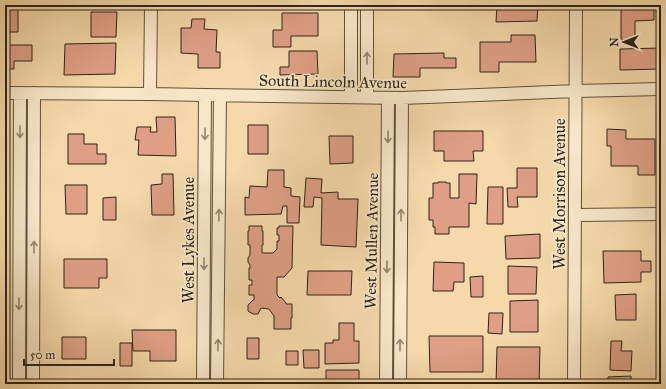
<svg xmlns="http://www.w3.org/2000/svg" width="666" height="389" font-family="'IM FELL Great Primer',serif">
	<rect width="100%" height="100%" fill="#f5d9aa"/>
	<filter id="stains"><feTurbulence type="fractalNoise" baseFrequency=".005" numOctaves="4"/><feColorMatrix values="0 0 0 0 .2 0 0 0 0 .09 0 0 0 0 .02 0 0 0 .5 -.17"/></filter>
	<radialGradient id="worn" r=".72"><stop offset=".6" stop-color="#630" stop-opacity="0"/><stop offset="1" stop-color="#630" stop-opacity=".3"/></radialGradient>
	<path fill="#de9f84" stroke="#2c241a" d="M275 5H324V8L275 6Z
		M497 5H538L537 21 496 22Z
		M5 7H18V32H5Z
		M621 7H654V20L635 21V40H621Z
		M91 12H117L116 37H91Z
		M282 13H318V36H291V47H273V30H282Z
		M192 19H205L204 29 217 30 216 52H220V68H198V54L181 53V28H191Z
		M511 35H535L536 62H499V72H480V42H511Z
		M116 43 115 74 64 75 65 44Z
		M5 45H32V61H14V69H5Z
		M661 48V69L620 70V49Z
		M289 51H317L318 74 280 75V67H289Z
		M444 53V58H456V68H420V77H393L394 54Z
		M156 117H175L176 156 138 155 139 140H135L137 127H151L150 132H157Z
		M248 125H268V154H248Z
		M607 129 626 130V139H655V175H638V166H611V146H607Z
		M434 131H483V151H473L474 161H444V151H434Z
		M68 134H84V144H97V154H106V164H68Z
		M329 136H353V163L330 164Z
		M517 168H537V197H517L518 207H508L507 188H517Z
		M268 170H284V187L291 188V196L300 197 299 223H287V206H283L281 214 245 215V197L249 198 250 186 267 187Z
		M162 174H173L174 215H152L151 185 162 184Z
		M459 174H477L476 204 469 203V227H449V234H435V227H433V220H429V198H433V183H438V182H446V183H450V198H459Z
		M306 178 322 179 321 193 338 192V199H358L356 247 321 245 322 198 314 197 313 207H304Z
		M65 185H87V214H66Z
		M488 187H503V224H487Z
		M116 197V220H103V198Z
		M249 226H262V231H263V245H262V253H273L277 249V241H279V235H277V228H279V226H293L292 268 284 277H277V295L280 298 281 297 286 303V304H292V318H291V329H274V316L269 309 261 308 258 314H253L248 311V305L253 300H254V295H249V285H252V280H249V268H250V265L248 262V258L250 255V245H248V231H249Z
		M540 234V258L506 259 505 236Z
		M603 251H641V261H651V272H641V282L604 283Z
		M64 259H107V278H99V288H64Z
		M434 262 464 263V282H454L453 291H433Z
		M508 266 537 267 536 294H508Z
		M308 271H352L351 295H307Z
		M483 276V297H471L470 277Z
		M636 294V320H616L615 295Z
		M538 300V332H510V301Z
		M489 313H503L502 334 488 333Z
		M339 323H354V341H359V363L325 364V343H333V340H339Z
		M132 330H176V361H150V351H133Z
		M429 336H483V372H430Z
		M62 337H86V359H62Z
		M247 338H259V359H247Z
		M611 341H622L621 351H632L631 371 610 370Z
		M120 343H132V366H120Z
		M497 347H540L539 384H496Z
		M303 350H319V368H304Z
		M286 351H298V365H286Z
		M326 370H359V384H326Z
		M631 376V384H608V377Z"/>
	<g fill="none" stroke-linecap="round" stroke-linejoin="round">
		<defs>
			<path id="minor" d="M367 5V97
				M5 93 150 94 205 95 402 98 576 91 661 89
				M150 94 151 5
				M351 97V5
				M575 215 661 214
				M19 384 20 93
				M33 384 34 93
				M203 384 205 95
				M217 384 220 96
				M386 384 388 98
				M400 384 402 98
				M574 384 576 5"/>
		</defs>
		<use href="#minor" stroke="#5e513e" stroke-width="14"/>
		<use href="#minor" stroke="#f8e6c8" stroke-width="12"/>
	</g>
	<defs><path id="oneway-shaft" d="M-6 0H5M1.5-3L5.5 0L1.5 3" fill="none" stroke-width="1.6" stroke-linecap="round" stroke-linejoin="round"/></defs>
	<g stroke="#928571">
		<use href="#oneway-shaft" transform="translate(367 58) rotate(-90)"/>
		<use href="#oneway-shaft" transform="translate(20 132) rotate(90)"/>
		<use href="#oneway-shaft" transform="translate(205 134) rotate(90)"/>
		<use href="#oneway-shaft" transform="translate(388 137) rotate(91)"/>
		<use href="#oneway-shaft" transform="translate(219 215) rotate(-89)"/>
		<use href="#oneway-shaft" transform="translate(401 215) rotate(-90)"/>
		<use href="#oneway-shaft" transform="translate(34 247) rotate(-90)"/>
		<use href="#oneway-shaft" transform="translate(204 264) rotate(90)"/>
		<use href="#oneway-shaft" transform="translate(387 267) rotate(91)"/>
		<use href="#oneway-shaft" transform="translate(19 304) rotate(90)"/>
		<use href="#oneway-shaft" transform="translate(218 345) rotate(-89)"/>
		<use href="#oneway-shaft" transform="translate(400 345) rotate(-90)"/>
	</g>
	<g text-anchor="middle" stroke-width="3.5" stroke-linejoin="round" paint-order="stroke">
		<g font-size="16" fill="#2c241a" stroke="#f8e6c8">
			<text transform="translate(333 81) rotate(1)" y="6">South Lincoln Avenue</text>
			<text transform="translate(559 194) rotate(-90)" y="6">West Morrison Avenue</text>
			<text transform="translate(188 240) rotate(-90)" y="6">West Lykes Avenue</text>
			<text transform="translate(371 241) rotate(-89)" y="6">West Mullen Avenue</text>
		</g>
	</g>
	<rect width="666" height="389" fill="none" stroke="#f5d9aa" stroke-width="20"/>
	<rect x="6" y="6" width="654" height="377" fill="none" stroke="#2c241a" stroke-width="2"/>
	<rect x="10" y="10" width="646" height="369" fill="none" stroke="#2c241a"/>
	<g transform="translate(624 42) rotate(270)" stroke="#f8e6c8" stroke-width="3" paint-order="stroke">
	<path d="M0-3L7 15L0 10L-7 15Z" fill="#2c241a"/>
	<text y="-6" font-size="11" font-weight="bold" text-anchor="middle" fill="#2c241a">N</text>
	</g>
	<path d="M24 359v6h90v-6" fill="none" stroke="#2c241a" stroke-width="2"/>
	<text x="30" y="359" font-size="12" fill="#2c241a" stroke="#f8e6c8" stroke-width="3" paint-order="stroke">50 m</text>
	<rect width="100%" height="100%" filter="url(#stains)"/>
	<rect width="100%" height="100%" fill="url(#worn)"/>
</svg>
